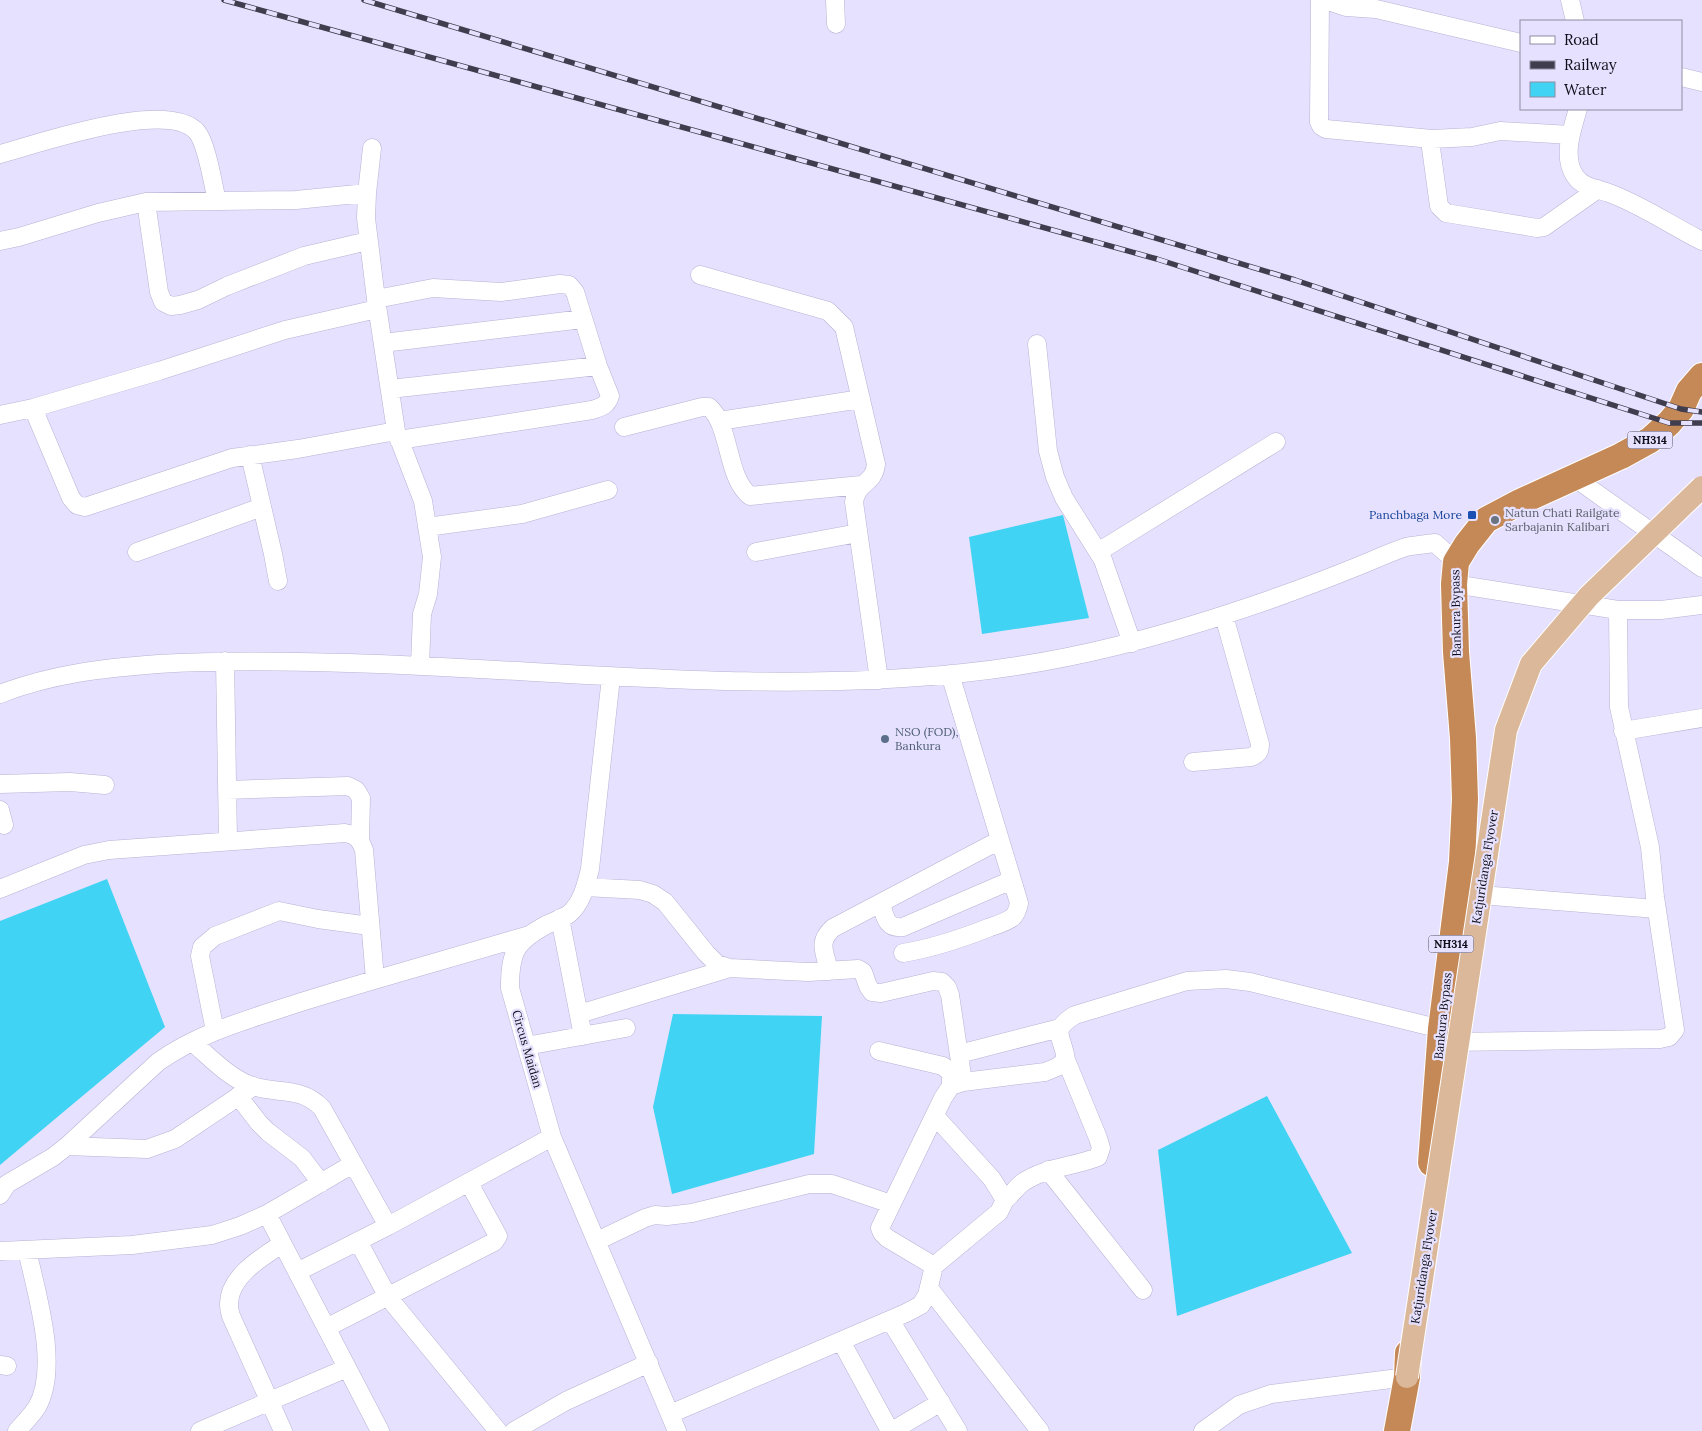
<svg xmlns="http://www.w3.org/2000/svg" width="1702" height="1431" font-family="Lora,serif">
	<rect width="100%" height="100%" fill="#e6e1fe"/>
	<path fill="#41d3f4" d="M1063 515 1089 618 982 634 969 537Z
		M107 879 165 1027 0 1165V921Z
		M673 1014 822 1016 814 1154 672 1194 653 1107Z
		M1267 1096 1352 1253 1177 1316 1158 1150Z"/>
	<g fill="none" stroke-linecap="round" stroke-linejoin="round">
		<defs>
			<path id="minor" d="M835 0 836 24
				M1320 0 1319 122 1321 126 1326 129 1432 139 1472 137 1500 131 1571 135
				M1325 0 1346 7 1376 9 1521 43
				M1570 0 1575 21
				M1681 77 1702 82
				M1578 109C1572 129 1562 157 1575 176 1582 187 1597 189 1609 193 1640 204 1672 226 1702 241
				M1432 139 1431 148 1439 206 1446 213 1537 228 1544 227 1598 189
				M372 148 367 193 366 218 376 299 396 431 423 501 432 557 428 594 422 614 420 665
				M0 154C38 144 168 98 197 132 207 144 213 185 217 201
				M146 202 159 292 163 302 171 306 180 305 198 300 227 286 304 256 368 241
				M0 241 19 237 98 213 146 202 296 200 367 193
				M700 275 828 311 844 327 876 464C874 485 857 481 854 502L879 680
				M376 299 433 288 501 292 560 284 569 285 575 292 598 366 610 396C607 406 601 407 592 410L399 440
				M383 343 583 319
				M1037 344 1048 451 1055 477 1064 498 1103 560 1132 643
				M390 389 598 366
				M33 408 71 498 77 505 85 507 232 458 298 449 396 431
				M0 415 33 408 159 371 285 330 377 309
				M719 421 861 399
				M624 427 702 407H709C731 426 726 477 750 496L861 485
				M250 455 273 554 278 581
				M1575 478 1702 568
				M427 527 522 514 608 490
				M137 552 262 507
				M756 552 858 533
				M1098 552 1276 442
				M1454 584 1618 610H1661L1702 605
				M225 661 228 841
				M611 677 590 869C586 885 582 903 569 914 563 918 555 921 548 924 516 941 510 951 510 988L552 1137 677 1431
				M0 694C51 674 104 668 158 664 221 660 285 661 348 663 553 669 759 695 963 673 1071 662 1168 635 1269 600 1297 590 1324 580 1351 569 1369 562 1388 553 1406 547 1415 545 1426 544 1435 543L1456 562
				M1623 731 1702 718
				M1193 762 1251 757C1258 754 1260 752 1260 744L1224 616
				M0 784 70 782 105 785
				M227 790 348 786 356 790 361 798 360 841
				M0 810 4 825
				M585 887 640 890 653 894 665 902 706 953 717 964 730 968 808 972 858 969 863 972 868 986 872 992 881 993 933 981 942 982 947 987 950 995 963 1082
				M0 889 84 855 109 850 345 833C356 835 360 839 364 850L375 979
				M1468 894 1657 909
				M881 903C885 917 886 929 903 927L1012 880
				M560 918 583 1036
				M903 953C933 948 960 939 988 928 996 925 1007 922 1013 917 1017 913 1018 908 1019 903L950 674
				M829 971C825 952 817 942 833 928L1000 840
				M579 1014 730 968
				M215 1031 200 956 202 947 215 936 279 911 318 919 370 926
				M192 1042C209 1056 226 1075 247 1084 274 1096 299 1084 322 1108L388 1226
				M1447 1042 1660 1039 1669 1037 1675 1030 1655 897 1650 847 1619 707 1618 610
				M526 1046 626 1028
				M879 1051 943 1066 951 1073V1086
				M959 1054 1060 1028
				M238 1096 259 1123 268 1132 302 1158 321 1183
				M67 1146 147 1149 175 1139 254 1086
				M1048 1170 1143 1290
				M0 1195 7 1184 53 1157 67 1146 158 1062C200 1032 250 1019 298 1003 374 979 452 958 529 935
				M1005 1200C1011 1195 1016 1188 1022 1183 1045 1167 1073 1167 1098 1157L1101 1148 1098 1138 1066 1060
				M267 1214 380 1431
				M358 1241 388 1297 498 1431
				M597 1241 645 1218 655 1215 667 1216 692 1213 809 1184H832L891 1204
				M282 1244C262 1257 228 1277 229 1305 229 1308 230 1313 231 1316L283 1431
				M0 1251 132 1245 212 1235 240 1226 267 1214 353 1164
				M934 1266 887 1238 882 1233 880 1228 943 1098 951 1086 963 1082 1045 1072 1057 1067 1066 1060C1063 1036 1049 1031 1075 1015L1187 981 1226 979 1250 982 1441 1029
				M297 1272 388 1226 552 1137
				M929 1288 1040 1431
				M890 1320 958 1431
				M326 1328 494 1242 498 1236 469 1183
				M841 1341 890 1431
				M0 1365 7 1366
				M670 1414 906 1313 921 1305 927 1295 934 1266 999 1212 1005 1200 992 1179 935 1116
				M17 1431C24 1423 31 1416 37 1407 60 1367 36 1292 27 1250
				M200 1431 347 1368
				M514 1431 566 1401 649 1363
				M892 1431 941 1402
				M1203 1431 1239 1405 1271 1394 1407 1377"/>
			<path id="highway" d="M1431 1163 1441 1029 1462 862 1465 799 1463 738 1456 652 1454 584 1456 562 1467 544 1486 520 1520 502 1621 456 1650 440 1669 423 1681 409 1689 391 1702 376
				M1397 1431 1407 1377 1408 1353"/>
		</defs>
		<use href="#minor" stroke="#b8b2d4" stroke-width="19"/>
		<use href="#highway" stroke="#fff" stroke-width="28"/>
		<use href="#minor" stroke="#fff" stroke-width="18"/>
		<use href="#highway" stroke="#c58857" stroke-width="26"/>
		<defs>
			<path id="rail" d="M224 0 1157 259 1669 423H1702
				M364 0 1295 280 1681 409 1702 412"/>
		</defs>
		<use href="#rail" stroke="#403e4e" stroke-width="5.5"/>
		<use href="#rail" stroke="#e6e1fe" stroke-width="4" stroke-dasharray="11" stroke-linecap="butt"/>
		<defs>
			<path id="major-bridge" d="M1407 1377 1506 730 1531 664 1589 596 1702 487"/>
		</defs>
		<use href="#major-bridge" stroke="#fff" stroke-width="24" stroke-linecap="butt"/>
		<use href="#major-bridge" stroke="#dcb89a" stroke-width="22"/>
	</g>
	<rect fill="#1a4fb4" stroke="#e6e1fe" stroke-width="2" x="1467" y="510" width="10" height="10" rx="2.5"/>
	<circle fill="#6b7280" stroke="#e6e1fe" stroke-width="2" cx="1495" cy="520" r="5"/>
	<circle fill="#5c6f8a" stroke="#e6e1fe" stroke-width="2" cx="885" cy="739" r="5"/>
	<g text-anchor="middle" stroke-width="4.5" stroke-linejoin="round" paint-order="stroke">
		<g fill="#e6e1fe" stroke="#504d5e" stroke-width="1">
			<rect x="1627.5" y="431.5" width="45" height="17" rx="4"/>
			<rect x="1428.5" y="935.5" width="45" height="17" rx="4"/>
		</g>
		<g font-size="11" font-weight="bold" fill="#0f0d19">
			<text x="1650" y="444">NH314</text>
			<text x="1451" y="948">NH314</text>
		</g>
		<g font-size="12" fill="#5b616d" stroke="#e6e1fe" text-anchor="start">
			<text x="1505" y="517">Natun Chati Railgate<tspan x="1505" dy="14">Sarbajanin Kalibari</tspan></text>
		</g>
		<g font-size="12" fill="#164399" stroke="#e6e1fe" text-anchor="end">
			<text x="1462" y="519">Panchbaga More</text>
		</g>
		<g font-size="12" fill="#0f0d19" stroke="#e6e1fe">
			<text transform="translate(1456 613) rotate(-91)" y="4">Bankura Bypass</text>
			<text transform="translate(1485 867) rotate(-81)" y="4">Katjuridanga Flyover</text>
			<text transform="translate(1443 1016) rotate(-84)" y="4">Bankura Bypass</text>
			<text transform="translate(527 1049) rotate(74)" y="4">Circus Maidan</text>
			<text transform="translate(1424 1267) rotate(-81)" y="4">Katjuridanga Flyover</text>
		</g>
		<g font-size="12" fill="#4e5e75" stroke="#e6e1fe" text-anchor="start">
			<text x="895" y="736">NSO (FOD),<tspan x="895" dy="14">Bankura</tspan></text>
		</g>
	</g>
	<rect x="1520" y="20" width="162" height="90" fill="#e6e1fe" stroke="#908ca2"/>
	<rect x="1530" y="36" width="25" height="8" fill="#ffffff" stroke="#908ca2"/>
	<text x="1564" y="45" font-size="15" fill="#0f0d19">Road</text>
	<rect x="1530" y="61" width="25" height="8" fill="#403e4e" stroke="#908ca2"/>
	<text x="1564" y="70" font-size="15" fill="#0f0d19">Railway</text>
	<rect x="1530" y="82" width="25" height="15" fill="#41d3f4" stroke="#908ca2"/>
	<text x="1564" y="95" font-size="15" fill="#0f0d19">Water</text>
</svg>
